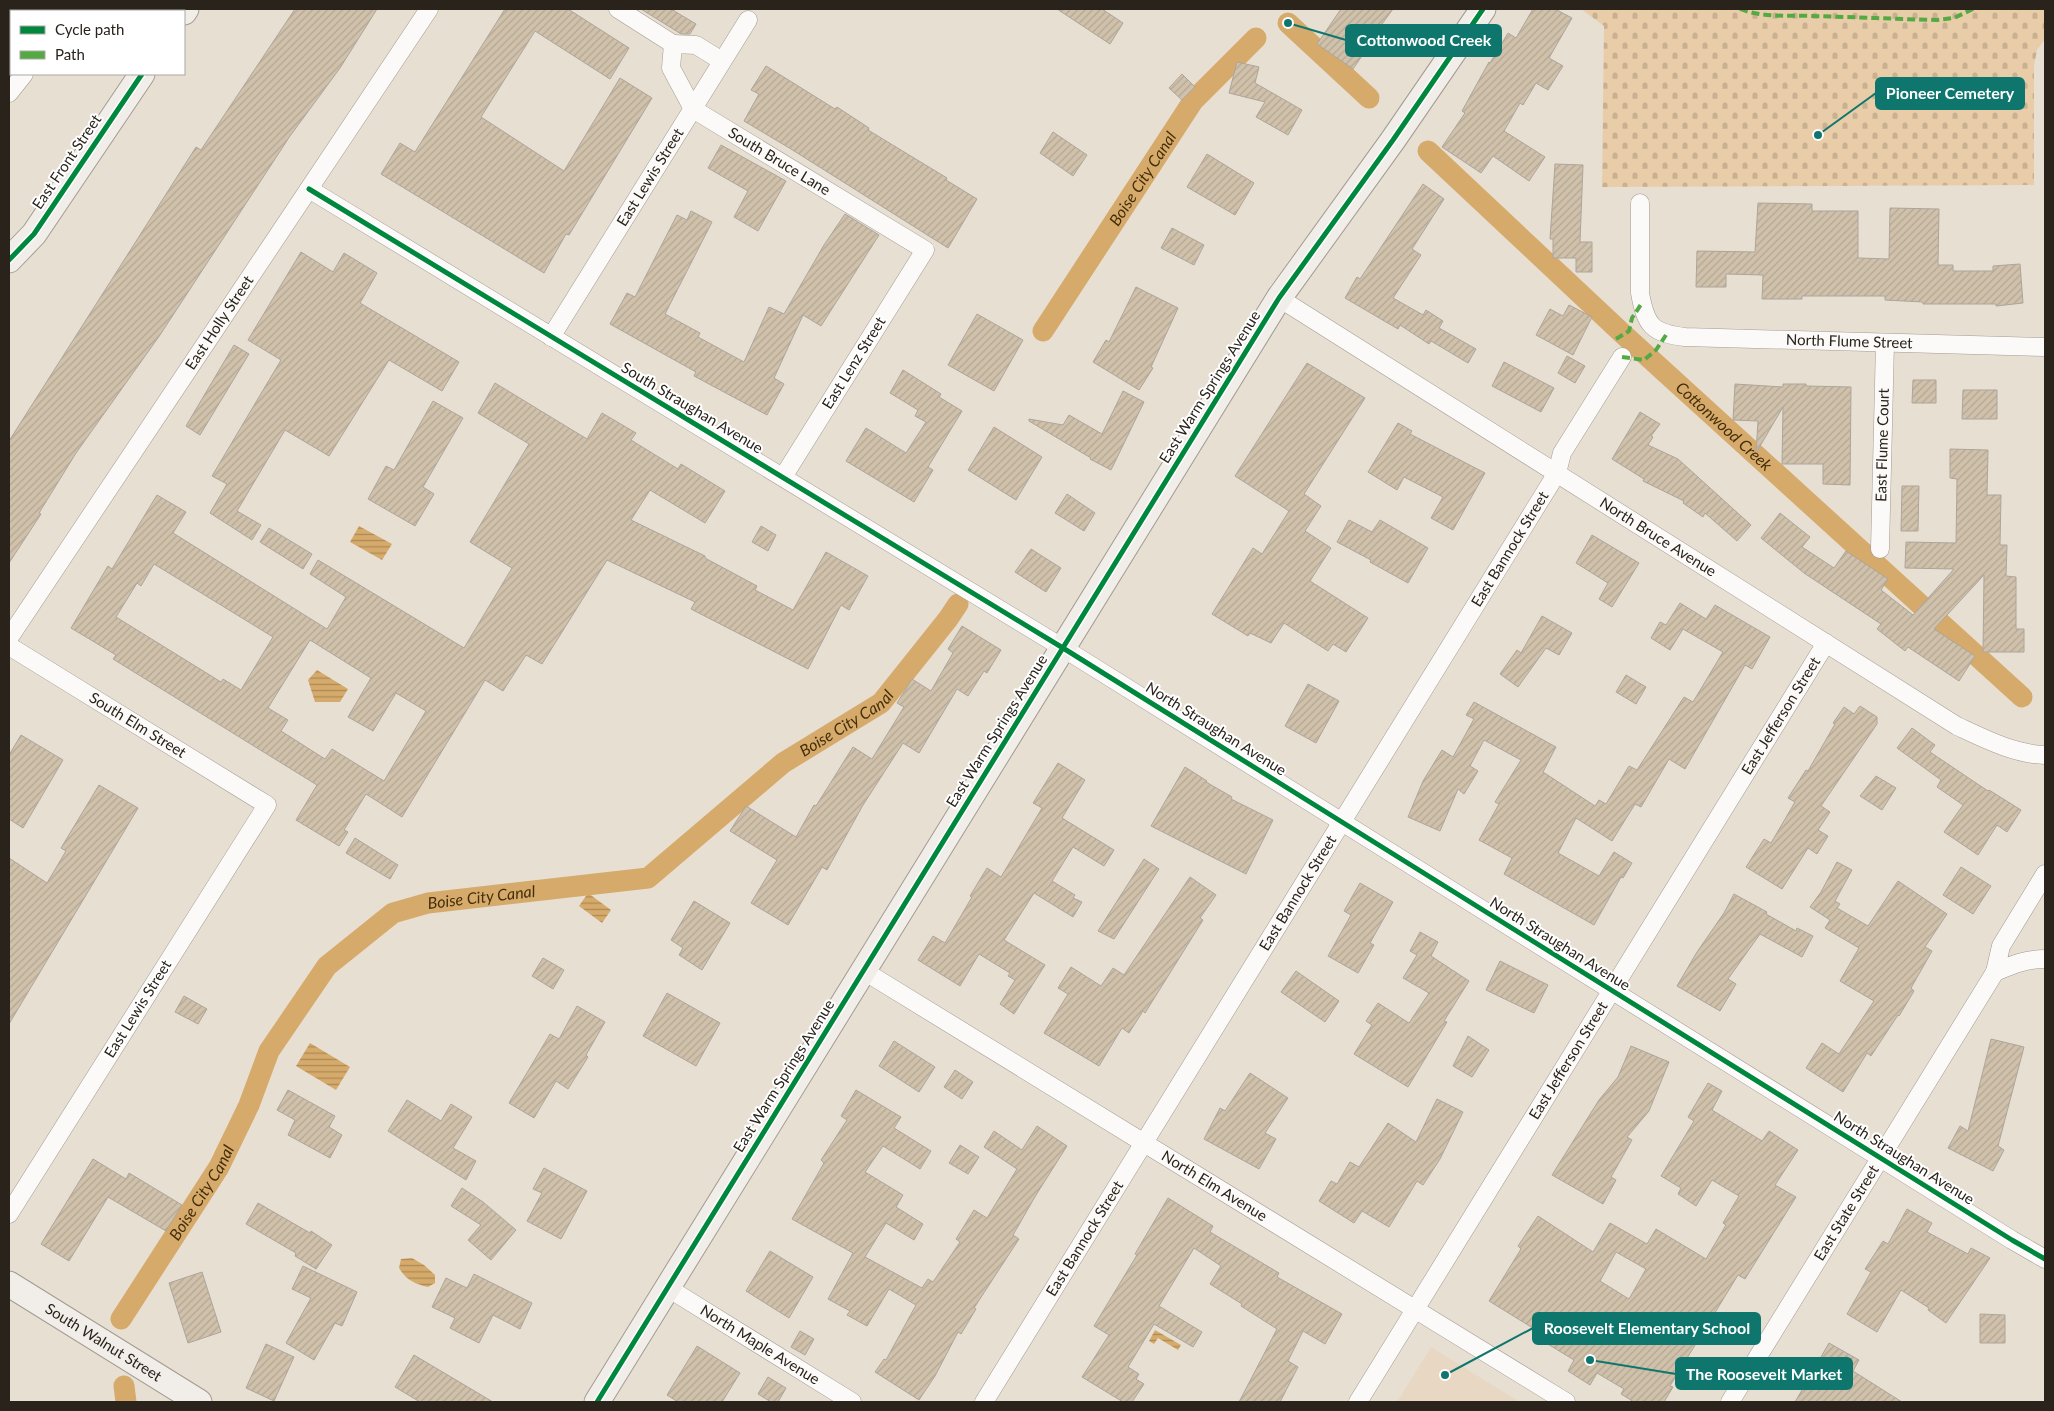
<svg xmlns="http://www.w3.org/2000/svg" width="2054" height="1411" font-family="Lato,sans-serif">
	<defs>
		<pattern id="cemetery-stones" width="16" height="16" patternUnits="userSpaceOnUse" patternTransform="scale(1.25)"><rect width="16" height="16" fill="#e9cda8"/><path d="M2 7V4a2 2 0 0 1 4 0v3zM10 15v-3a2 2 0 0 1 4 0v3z" fill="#c8b090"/></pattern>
		<pattern id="water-rules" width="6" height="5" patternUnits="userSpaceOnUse" patternTransform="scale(1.25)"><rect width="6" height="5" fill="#d5aa6b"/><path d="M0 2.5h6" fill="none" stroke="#ad8a57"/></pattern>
		<pattern id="building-hatch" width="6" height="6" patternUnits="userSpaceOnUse" patternTransform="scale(1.25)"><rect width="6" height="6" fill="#d0c1ab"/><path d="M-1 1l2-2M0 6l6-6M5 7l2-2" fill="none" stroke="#b3a693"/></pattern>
	</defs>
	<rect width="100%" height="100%" fill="#e8dfd3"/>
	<path fill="#e8d8c3" d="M9 9H49L47 11H11V56L9 60Z
		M1431 1347 1520 1402H1397Z"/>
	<path fill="url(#cemetery-stones)" d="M1581 9H2045V39L2037 50 2034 66V185L1602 187 1604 26Z"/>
	<path fill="url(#water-rules)" d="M359 526 392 544 382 560 350 542Z
		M317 670 348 689 340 702H315L308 680Z
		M588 893 611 910 602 923 579 906Z
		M310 1043 350 1067 336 1090 296 1066Z
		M412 1258 424 1265 435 1275V1283L428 1287C415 1284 406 1280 399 1268L401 1259Z
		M1155 1330 1181 1345 1178 1350 1158 1338 1154 1344 1149 1341Z"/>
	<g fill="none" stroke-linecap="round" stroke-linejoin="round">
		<g stroke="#d5aa6b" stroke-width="21">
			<path d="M1288 23 1369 98"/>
			<path id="s1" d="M1428 151 1623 334 2022 697"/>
			<path id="s2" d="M1043 331 1193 101 1256 38"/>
			<path id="s3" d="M121 1319 219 1167 249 1105 269 1051 327 966 393 913 428 903 648 878 783 763 881 703 948 619 958 604"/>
			<path d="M124 1386 126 1402"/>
		</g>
	</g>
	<path fill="url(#building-hatch)" stroke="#ada59c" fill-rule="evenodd" d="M295 9H377L340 68 290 136 160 335 76 453 39 513 41 514 9 563V441L196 147 201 150Z
		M505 9H568L629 48 610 79 535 31 481 117 564 171 620 78 652 98 569 235 566 234 544 273 381 174 400 143 415 152Z
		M641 9H671L696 24 690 34H681Z
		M1057 9H1102L1123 23 1110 44Z
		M1341 9H1393L1371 39 1373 40 1353 69 1317 44Z
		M1533 9H1555L1572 18 1549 58 1563 66 1548 90 1536 83 1523 105 1520 103 1504 131 1545 157 1529 181 1493 156 1481 173 1442 147 1465 113 1462 111 1489 62 1490 63 1508 33 1516 38Z
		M1237 62 1259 67 1255 83 1302 110 1288 135 1256 117 1265 102 1229 93Z
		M766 66 835 109 837 107 869 128 868 130 947 178 946 180 977 199 948 248 791 149 744 121 759 94 751 90Z
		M1182 74 1195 87 1182 100 1169 88Z
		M1053 132 1087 155 1073 176 1040 153Z
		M721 145 786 181 758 231 734 217 748 191 708 168Z
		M1207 154 1254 183 1235 215 1187 187Z
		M1555 164 1583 165 1580 242H1592V272H1576V258H1553V239H1550Z
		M1423 184 1444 199 1412 249 1421 255 1393 298 1423 315 1426 310 1443 321 1439 328 1476 349 1468 363 1431 341 1429 344 1400 325 1398 329 1345 298 1357 277 1360 279Z
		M1758 203 1812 204V211H1858V258L1889 259 1890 208 1939 209 1938 265H1953V271H1993V266L2020 264 2023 303 1996 306V304H1923V302L1885 300V296H1802V299H1762L1763 275 1726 274V287H1696L1697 251 1755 252Z
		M691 211 712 222 665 314 700 333 698 337 744 362 769 307 784 314 824 245 845 214 879 235 821 326 803 315 774 378 784 384 767 415 694 376 696 372 610 324 627 293 635 297 677 215 687 220Z
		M1172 228 1204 245 1194 265 1161 248Z
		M301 252 333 272 344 253 377 273 360 303 459 362 442 391 389 360 329 456 285 430 237 511 261 525 252 540 210 513 227 484 212 476 281 360 248 340Z
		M1136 287 1178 308 1151 367 1153 368 1139 390 1093 362 1106 340 1109 342Z
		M1569 305 1592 317 1573 355 1536 335 1550 309 1563 316Z
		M977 314 1023 340 994 391 948 365Z
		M234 345 249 354 200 435 186 426Z
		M1567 356 1585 366 1575 383 1558 373Z
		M1504 362 1554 388 1541 412 1492 386Z
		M1307 363 1365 398 1304 494 1321 506 1305 531 1331 548 1310 581 1368 618 1346 652 1333 644 1328 651 1284 623 1271 643 1250 633 1248 636 1212 614 1253 548 1262 554 1289 511 1235 476Z
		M903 370 941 394 939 397 962 411 928 467 933 470 914 502 846 461 866 428 906 453 926 422 915 416 918 410 890 393Z
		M1913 380H1936V403H1912Z
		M495 383 587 439 602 413 636 433 631 440 678 469 681 464 725 491 705 523 650 490 631 520 705 556V558L757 586 755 590 793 610 826 552 868 576 849 610 841 605 808 669 691 609 695 602 607 560 542 664 526 655 503 691 485 680 402 817 366 794 344 830 348 832 339 846 296 820 317 785 113 659 116 655 71 628 108 566 112 569 157 495 186 512 173 533 327 629 346 597 310 574 318 560 464 648 512 568 470 542 529 444 478 413ZM154 564 273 637 241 690 223 679 221 682 116 617 137 583 141 586ZM310 640 371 678 348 717 373 731 396 693 426 711 384 781 332 749 325 759 281 731 288 720 268 708Z
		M1735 384 1783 387V384H1806V386L1851 387 1850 485 1823 484V464H1782L1783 407 1756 453 1758 421 1733 420Z
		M1963 390H1997V419H1962Z
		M1123 391 1144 402 1111 470 1090 459 1091 458 1029 421V419L1063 425 1069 415 1102 434Z
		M433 401 463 418 423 487 434 494 415 526 368 499 386 466 394 470Z
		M1640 412 1660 424 1651 436 1653 437 1648 445 1678 459 1751 525 1737 541 1705 513 1703 517 1683 503 1684 501 1643 481 1644 479 1612 459Z
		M1398 423 1412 431 1410 434 1485 473 1453 530 1431 518 1443 497 1404 477 1397 490 1368 472Z
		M994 427 1042 457 1016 500 968 470Z
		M1950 449 1988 450 1987 495H2001L2000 545H2007L2006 576 2016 577V629H2024V652H1983L1984 575 1934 629 1975 656 1959 681 1908 647 1905 651 1877 629 1881 624 1804 573 1761 538 1780 513 1810 537 1802 547 1834 568 1846 551 1888 579 1881 590 1913 615 1954 569 1905 568 1906 542 1956 543 1957 479 1950 478Z
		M1902 486H1919L1918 531H1901Z
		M1067 494 1095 513 1084 531 1055 513Z
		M1349 520 1372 532 1380 520 1428 548 1408 583 1370 562 1371 560 1337 542Z
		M761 526 776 535 768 551 752 542Z
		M269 528 312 554 303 569 260 542Z
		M1592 535 1639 563 1612 607 1599 599 1608 583 1576 563Z
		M1031 549 1061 568 1046 592 1015 572Z
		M1680 603 1706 619 1715 605 1770 637 1752 669 1745 665 1685 769 1669 759 1641 807 1635 804 1612 841 1576 818 1558 853 1599 876 1614 852 1632 863 1623 878 1621 877 1594 925 1504 874 1512 858 1479 840 1499 804 1495 802 1521 760 1484 740 1470 766 1478 771 1464 794 1458 789 1440 831 1408 817 1423 781 1442 750 1453 757 1474 719 1466 715 1474 702 1556 747 1543 772 1595 806 1599 800 1606 804 1629 766 1637 770 1684 697 1693 702 1723 652 1683 629 1670 650 1651 638 1660 622 1666 625Z
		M1542 616 1572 633 1559 655 1546 648 1518 687 1500 674 1517 650 1521 653Z
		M962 626 1001 650 987 673 984 671 968 696 957 689 919 753 903 743 863 805 827 870 822 867 788 925 751 903 777 860 730 831 746 806 796 837 814 805 816 806 853 747 872 759 904 707 897 703 912 679 931 691 953 653 948 649Z
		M1626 675 1646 687 1636 704 1616 692Z
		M1308 684 1339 701 1316 743 1285 726Z
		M1860 706 1877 717V724L1821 806 1830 812 1818 830 1828 836 1817 854 1808 848 1782 889 1746 867 1764 839 1771 843 1795 802 1788 798 1806 770 1808 771 1835 724 1833 723 1844 707 1854 714Z
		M1912 728 1935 745 1930 752 1988 791 1989 790 2021 810 2007 832 1997 825 1978 855 1944 832 1963 805 1937 787 1941 780 1897 748Z
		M21 735 63 760 23 828 9 819V755Z
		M1058 763 1085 780 1062 818 1114 850 1104 866 1073 847 1052 881 1075 895 1073 898 1082 902 1073 917 1034 893 1004 940 1045 965 1014 1014 1000 1004 1015 980 1008 976 1010 973 979 954 960 986 918 960 933 936 945 943 972 897 970 896 987 868 1001 877 1042 808 1033 803Z
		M1185 767 1207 781 1206 782 1232 797 1231 799 1273 820 1246 874 1151 826Z
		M1876 776 1896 788 1882 810 1860 796Z
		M99 785 138 808 9 1024V858L47 883 66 851 61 848Z
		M355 838 398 865 390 879 346 853Z
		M1144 859 1159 869 1114 939 1098 931Z
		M1837 862 1852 870 1835 901 1840 904 1837 908 1868 926 1898 881 1947 914 1925 947 1932 951 1911 988 1914 991 1899 1016 1898 1015 1871 1056 1867 1053 1843 1092 1806 1068 1822 1043 1839 1054 1874 1001 1840 981 1859 948 1825 928 1830 920 1810 907 1821 892Z
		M1961 867 1991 886 1973 914 1943 895Z
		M1190 877 1216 895 1200 918 1203 920 1145 1013 1143 1011 1129 1033 1122 1028 1099 1066 1044 1033 1068 994 1058 988 1071 967 1101 986 1113 968 1124 975Z
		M1360 883 1393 902 1370 943 1374 945 1358 973 1328 956 1351 915 1344 911Z
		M1734 894 1767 912 1766 914 1796 931 1797 928 1813 936 1802 957 1760 934 1728 979 1736 984 1720 1011 1677 986 1697 952 1724 913Z
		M694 901 730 923 702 970 679 955 683 948 671 940Z
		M1420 932 1438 942 1431 956 1469 981 1444 1021 1447 1022 1408 1087 1354 1054 1372 1025 1366 1021 1378 1003 1409 1023 1429 993 1403 978 1417 955 1410 951Z
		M543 958 564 970 553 989 532 976Z
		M1500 961 1548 985 1534 1013 1486 990Z
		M1296 971 1339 1001 1325 1022 1281 992Z
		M667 993 720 1023 696 1066 643 1036Z
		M184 996 207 1009 198 1024 175 1012Z
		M577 1006 605 1022 586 1055 588 1057 568 1089 556 1081 534 1118 509 1103 550 1034 559 1039Z
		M1468 1036 1489 1050 1472 1077 1453 1066Z
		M1991 1039 2024 1047 1998 1146 2004 1150 1993 1171 1948 1148 1960 1126 1968 1131Z
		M894 1041 935 1067 919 1092 879 1066Z
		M1631 1046 1669 1062 1649 1111 1627 1137 1632 1140 1611 1177 1616 1180 1603 1204 1552 1175 1599 1100 1618 1077Z
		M955 1070 973 1082 962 1099 944 1087Z
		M1250 1073 1288 1098 1265 1133 1276 1139 1259 1169 1204 1139 1220 1108 1225 1111Z
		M1708 1083 1722 1091 1712 1110 1762 1141 1769 1131 1798 1150 1775 1185 1796 1197 1745 1279 1738 1275 1670 1386 1673 1387 1664 1402H1634L1621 1394 1624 1389 1597 1373 1590 1385 1568 1371 1574 1360 1533 1335 1536 1330 1489 1301 1521 1249 1518 1246 1538 1216 1593 1252 1610 1223 1647 1244 1656 1229 1706 1259 1726 1225 1723 1223 1739 1196 1712 1180 1696 1206 1678 1194 1681 1188 1661 1176 1694 1121 1688 1117ZM1616 1252 1646 1269 1629 1299 1600 1281Z
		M288 1090 335 1116 329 1127 342 1135 330 1158 288 1135 295 1120 277 1110Z
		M856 1090 901 1117 894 1128 931 1151 920 1169 883 1146 865 1172 903 1195 896 1207 923 1224 914 1240 886 1223 865 1257 922 1288 928 1279 933 1282 960 1242 956 1239 974 1210 987 1218 1017 1169 984 1147 994 1131 1022 1150 1037 1126 1067 1146 1036 1195 1013 1235 1019 1239 974 1308 976 1309 961 1334 958 1332 935 1376 919 1400 875 1372 884 1359 886 1360 916 1305 889 1289 867 1326 847 1315 850 1311 828 1299 853 1253 792 1219 824 1163 821 1160 847 1120 841 1116Z
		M1437 1099 1463 1112 1440 1159 1423 1185 1417 1181 1389 1227 1362 1211 1354 1223 1319 1201 1331 1181 1337 1184 1350 1162 1359 1167 1388 1123 1416 1142Z
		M407 1100 441 1121 451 1104 472 1117 453 1148 476 1161 466 1180 388 1131Z
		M960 1145 979 1157 968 1174 949 1163Z
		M93 1159 126 1179 129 1173 182 1205 166 1231 108 1197 69 1261 41 1244Z
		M544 1168 587 1191 561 1239 527 1221 542 1193 533 1189Z
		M462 1188 483 1202 516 1230 491 1260 468 1240 481 1225 451 1206Z
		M1168 1198 1213 1226 1210 1232 1279 1273 1277 1277 1342 1314 1325 1344 1303 1331 1288 1361 1298 1367 1280 1402H1239L1277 1329 1241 1306 1242 1304 1210 1284 1221 1266 1194 1248 1159 1306 1202 1332 1193 1347 1154 1324 1128 1367 1139 1374 1136 1379 1144 1384 1132 1402H1123L1082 1377 1109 1335 1094 1326 1137 1255 1135 1254Z
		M258 1203 310 1233 311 1231 332 1245 316 1269 295 1256 296 1253 246 1224Z
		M1907 1209 1932 1223 1927 1232 1968 1254 1971 1248 1990 1258 1946 1323 1928 1310 1929 1308 1901 1290 1877 1332 1847 1314 1871 1272 1865 1269 1883 1241 1888 1244Z
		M770 1251 813 1277 789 1318 746 1291Z
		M303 1266 357 1292 342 1326 335 1323 314 1360 286 1343 311 1298 292 1289Z
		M202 1272 221 1332 188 1343 169 1283Z
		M474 1274 532 1303 520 1329 493 1315 479 1343 450 1328 455 1318 432 1307 446 1278 467 1288Z
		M1980 1314 2005 1315V1343H1980Z
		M800 1331 814 1339 805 1355 791 1347Z
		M1829 1343 1859 1360 1853 1371 1902 1402H1795Z
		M266 1344 294 1357 274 1401 246 1388Z
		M697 1346 740 1373 722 1402H678L667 1395Z
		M414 1355 493 1402H420L395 1387Z
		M768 1377 786 1388 778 1402H771L758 1394Z"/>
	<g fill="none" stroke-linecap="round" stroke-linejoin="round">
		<defs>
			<g id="street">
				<path d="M618 9 673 44"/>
				<path d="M76 11 78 9"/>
				<path id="s4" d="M722 61 696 45 673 44 671 68 693 109 925 250 783 477"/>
				<path d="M9 93 24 74"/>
				<path d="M309 189 1063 648 2012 1240 2045 1259"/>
				<path id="s5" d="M1640 203V293C1646 326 1652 333 1685 337L2045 347"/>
				<path id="s6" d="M1279 298 1957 726C1985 739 2014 754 2045 755"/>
				<path id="s7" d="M551 337 748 20"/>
				<path id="s8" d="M1880 549 1885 343"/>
				<path id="s9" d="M9 638 429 9"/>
				<path id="s10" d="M9 646 267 805 9 1214"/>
				<path d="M2045 874 2001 946 1995 972C2012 965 2026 959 2045 959"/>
				<path id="s11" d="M864 971 1566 1402"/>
				<path id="s12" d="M668 1288 852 1402"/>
				<path id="s13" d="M984 1402 1557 473 1562 453 1622 357"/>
				<path id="s14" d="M1358 1402 1826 643"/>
				<path id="s15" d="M1730 1402 1995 972"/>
			</g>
			<g id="secondary">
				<path d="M184 12 186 9"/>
				<path d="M9 260 34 234 142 74"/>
				<path id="s16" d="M9 1284 199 1402"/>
				<path d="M597 1402 1279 298 1393 140 1483 9"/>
			</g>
		</defs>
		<use href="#street" stroke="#a29b92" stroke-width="19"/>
		<use href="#secondary" stroke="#a29b92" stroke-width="27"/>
		<use href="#street" stroke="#fcfaf8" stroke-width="18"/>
		<use href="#secondary" stroke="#f1eeea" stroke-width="25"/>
		<path stroke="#53aa43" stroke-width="4" stroke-dasharray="8 4" stroke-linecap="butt" d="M1740 9C1764 18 1787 15 1812 16 1854 17 1895 19 1937 20L1954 18 1973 9
			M1616 339 1629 331 1632 318 1642 303
			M1622 357 1644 360 1656 350 1666 335"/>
		<defs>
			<path id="cycleway" d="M309 189 1063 648 2012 1240 2045 1259
				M9 260 34 234 142 74
				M597 1402 1279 298 1393 140 1483 9"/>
		</defs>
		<use href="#cycleway" stroke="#fff" stroke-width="8"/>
		<use href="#cycleway" stroke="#00873e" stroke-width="5"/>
	</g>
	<g text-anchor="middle" stroke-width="4" stroke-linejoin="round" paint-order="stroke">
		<g font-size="15" fill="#29231b" stroke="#fff">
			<text dy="5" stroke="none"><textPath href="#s4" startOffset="225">South Bruce Lane</textPath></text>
			<text transform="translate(67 162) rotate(-56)" y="5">East Front Street</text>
			<text dy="5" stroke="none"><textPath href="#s7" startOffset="188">East Lewis Street</textPath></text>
			<text dy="5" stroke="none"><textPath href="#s9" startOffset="379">East Holly Street</textPath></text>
			<text dy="5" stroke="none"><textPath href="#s5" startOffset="325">North Flume Street</textPath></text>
			<text transform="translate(854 363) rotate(-58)" y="5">East Lenz Street</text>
			<text transform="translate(1210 387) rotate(-58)" y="5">East Warm Springs Avenue</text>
			<text transform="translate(692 408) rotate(31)" y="5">South Straughan Avenue</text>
			<text dy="5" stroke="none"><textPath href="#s8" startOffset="104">East Flume Court</textPath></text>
			<text dy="5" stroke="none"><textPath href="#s6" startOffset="448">North Bruce Avenue</textPath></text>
			<text dy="5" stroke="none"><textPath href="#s13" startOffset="1002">East Bannock Street</textPath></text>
			<text dy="5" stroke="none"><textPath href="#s14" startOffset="806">East Jefferson Street</textPath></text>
			<text dy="5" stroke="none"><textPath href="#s10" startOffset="151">South Elm Street</textPath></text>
			<text transform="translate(1216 729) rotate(32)" y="5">North Straughan Avenue</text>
			<text transform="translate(997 731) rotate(-58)" y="5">East Warm Springs Avenue</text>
			<text dy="5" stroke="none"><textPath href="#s13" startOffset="598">East Bannock Street</textPath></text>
			<text transform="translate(1560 944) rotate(32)" y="5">North Straughan Avenue</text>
			<text transform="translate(138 1009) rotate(-58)" y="5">East Lewis Street</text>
			<text dy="5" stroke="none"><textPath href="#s14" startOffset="401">East Jefferson Street</textPath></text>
			<text transform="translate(784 1076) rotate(-58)" y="5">East Warm Springs Avenue</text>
			<text transform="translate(1904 1158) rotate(32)" y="5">North Straughan Avenue</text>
			<text dy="5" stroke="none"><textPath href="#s11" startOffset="411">North Elm Avenue</textPath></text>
			<text dy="5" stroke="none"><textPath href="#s15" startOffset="222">East State Street</textPath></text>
			<text dy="5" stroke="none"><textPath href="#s13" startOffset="192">East Bannock Street</textPath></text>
			<text dy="5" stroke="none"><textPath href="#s16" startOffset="111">South Walnut Street</textPath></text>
			<text dy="5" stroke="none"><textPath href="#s12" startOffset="108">North Maple Avenue</textPath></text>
		</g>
		<g font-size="16" font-style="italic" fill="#442d08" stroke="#fff">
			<text dy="6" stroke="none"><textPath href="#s2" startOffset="182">Boise City Canal</textPath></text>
			<text dy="6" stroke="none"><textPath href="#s1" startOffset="404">Cottonwood Creek</textPath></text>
			<text dy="6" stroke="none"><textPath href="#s3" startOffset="1005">Boise City Canal</textPath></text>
			<text dy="6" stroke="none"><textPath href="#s3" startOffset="585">Boise City Canal</textPath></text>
			<text dy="6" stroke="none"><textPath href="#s3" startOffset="150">Boise City Canal</textPath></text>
		</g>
	</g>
	<path fill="none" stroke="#0f766e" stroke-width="2" d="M1288 23L1346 40M1818 135L1876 93M1445 1375L1533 1328M1590 1360L1676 1374"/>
	<g fill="#0f766e" stroke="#fff" stroke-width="2">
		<circle cx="1288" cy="23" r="5"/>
		<circle cx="1818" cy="135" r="5"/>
		<circle cx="1445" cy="1375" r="5"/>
		<circle cx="1590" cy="1360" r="5"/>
	</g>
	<g fill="#0f766e" stroke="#0f766e" stroke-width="2">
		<rect x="1346" y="25" width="155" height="31" rx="5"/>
		<rect x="1876" y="78" width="148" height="31" rx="5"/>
		<rect x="1533" y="1313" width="227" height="31" rx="5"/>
		<rect x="1676" y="1358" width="176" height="31" rx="5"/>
	</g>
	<g font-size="16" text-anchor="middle" font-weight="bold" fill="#fff">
		<text x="1424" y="46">Cottonwood Creek</text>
		<text x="1950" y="99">Pioneer Cemetery</text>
		<text x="1647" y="1334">Roosevelt Elementary School</text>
		<text x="1764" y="1380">The Roosevelt Market</text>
	</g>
	<rect width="2054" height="1411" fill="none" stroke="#29231b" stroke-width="20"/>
	<rect x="10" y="10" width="175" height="65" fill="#ffffff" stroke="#a9a7a4"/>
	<rect x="20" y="26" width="25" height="8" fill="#00873e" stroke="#a9a7a4"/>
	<text x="55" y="35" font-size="15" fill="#29231b">Cycle path</text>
	<rect x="20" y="51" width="25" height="8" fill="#53aa43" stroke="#a9a7a4"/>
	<text x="55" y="60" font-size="15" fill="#29231b">Path</text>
</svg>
